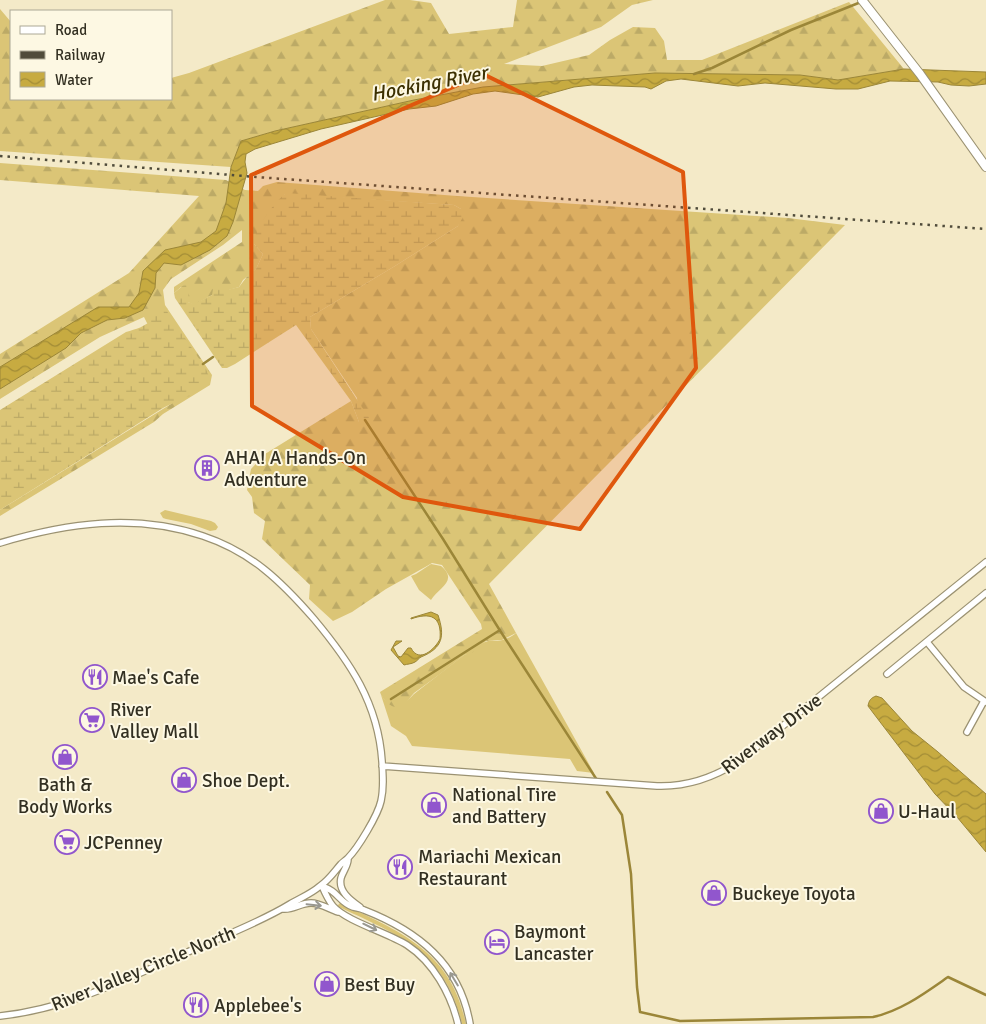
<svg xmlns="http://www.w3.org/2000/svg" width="986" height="1024" font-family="Signika,sans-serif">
	<defs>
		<pattern id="forest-firs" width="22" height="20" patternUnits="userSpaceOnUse" patternTransform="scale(1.25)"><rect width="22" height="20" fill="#dbc576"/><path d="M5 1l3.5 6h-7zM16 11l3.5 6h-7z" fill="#bcaa66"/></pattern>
		<pattern id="wetland-marsh" width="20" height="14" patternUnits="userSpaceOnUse" patternTransform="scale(1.25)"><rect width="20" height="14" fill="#dbc576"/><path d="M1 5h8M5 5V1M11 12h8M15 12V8" fill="none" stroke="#bcaa66"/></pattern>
		<pattern id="water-waves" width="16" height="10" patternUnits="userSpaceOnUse" patternTransform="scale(1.25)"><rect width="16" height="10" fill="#c7ab41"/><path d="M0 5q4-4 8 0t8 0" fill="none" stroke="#a28c36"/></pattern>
	</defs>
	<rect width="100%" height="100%" fill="#f4eac8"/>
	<path fill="#dbc576" d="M165 510 211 521 215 523 218 527 216 530 210 531 191 524 166 519 163 518 160 513Z
		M431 564 441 566C459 581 438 588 431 600L419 590 411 576 416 574Z
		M516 633 594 773 577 771 570 759 412 746 406 736 391 726 381 695 385 700 403 705 414 694 464 655C474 652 476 646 485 642 490 640 492 641 497 641 504 641 511 637 516 633Z
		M340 903C401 932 451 951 466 1024H462C445 951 398 935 337 906Z"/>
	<path fill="url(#forest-firs)" d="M385 0H410L431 3 449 34 513 27 517 0H653L632 5 601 27 504 64 542 66 589 55 610 40 633 27 655 28 664 41 667 60H702L849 2 904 69 838 80 800 75 655 73 483 87 414 100 275 131 241 141 231 167 0 151V9L11 22V99H171V78L189 73Z
		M0 163 226 180 245 190 258 191 263 186 277 182 457 196 788 218 845 225 489 584 516 633 502 640 486 641 479 646 472 653 464 655C448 668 431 681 414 693 410 697 406 705 401 707 392 710 382 699 380 692L482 629 481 624 442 565 432 563 427 566 386 589 352 612 333 621 309 599 310 585 262 539 265 521 254 513 252 497 247 490 251 469 265 454 351 401 359 422 357 398 311 329 310 317 395 266 458 226 461 209 454 205 285 194 254 244 263 254 256 269 243 280 239 287 212 295 194 305 188 302V288L181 287 174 293V287L242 242V230L223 245 171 279 163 290 165 305 212 375 210 385 163 414 154 422 0 516V510L171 404 188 383 174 336 147 323 144 317 100 337 0 399V354L129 273 199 196 0 180Z"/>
	<path fill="url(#wetland-marsh)" d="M286 193 454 205 461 209 463 217 458 226 395 266 310 317 311 329 369 418 363 422H359L351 401 296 325 235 364 227 368H222L175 298 174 293 185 284 189 287 188 302 194 304 212 295 213 289 227 290 239 287 249 274 256 269 263 254 254 244C254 229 274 202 286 193Z
		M164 307 206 369 209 377C201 393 179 400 163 408L0 510V410L126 332C136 329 145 327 152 319 157 315 158 309 164 307Z"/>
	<path fill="url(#water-waves)" stroke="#9b8638" d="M904 69 986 72V84L969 86 951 85 938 82 890 81 858 89H836L765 83 738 86 681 79 666 81 651 89 645 87 592 85 574 87 538 97 495 91 473 94 436 106 409 109 321 129 255 149 246 154 245 162 247 173 233 222 227 236 210 250 181 265 164 263 156 273 155 288 143 310 125 318 107 320 81 333 66 348 0 389V367L98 307H129L139 293 143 271 165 250 201 242 216 231 226 203 231 167 241 141 275 131 414 100 483 87 655 73 800 75 838 80Z
		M431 612 438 615C445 636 443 648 421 657 419 658 417 661 415 662 412 664 407 664 404 665L391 650 396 641H402L393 647 398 656 401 657 408 648H411C419 664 435 649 440 639 442 616 430 612 411 619V618Z
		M876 696 882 698 912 731 938 752 986 794V852L957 817 935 794 874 714 868 706C869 700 871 698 876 696Z"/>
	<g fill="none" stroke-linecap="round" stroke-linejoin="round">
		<path stroke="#9b8638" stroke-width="2.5" d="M694 74 712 68 791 30 861 2
			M203 364 213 357
			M365 420 443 539 499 629 597 780
			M391 699 500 630
			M607 792 622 815 631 874 637 987 640 1012 680 1021 873 1017C901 1011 925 993 948 977L986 995"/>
		<defs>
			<path id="minor" d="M0 543C67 523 135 513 203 536 251 552 281 581 314 619 350 662 378 703 382 761 383 775 384 788 381 801 378 815 358 848 348 858 346 860 343 862 341 864 334 872 329 880 320 886 311 894 300 898 290 904 259 923 223 936 190 951 128 978 68 1009 0 1016
				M927 642 964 687 986 702
				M887 674 986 593
				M967 732 984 701
				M382 766 657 786C687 787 713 778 738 762L986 562
				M348 859C348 866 343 871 341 878 338 891 350 900 360 907
				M322 886C325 887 329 889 332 891 339 896 343 904 353 907 356 908 360 908 364 910 418 931 460 964 470 1024
				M322 886C325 893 328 900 333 906 346 921 388 933 407 945 433 962 451 994 458 1024
				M283 909C294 910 300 903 311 903 320 903 329 909 338 912"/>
			<path id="tertiary" d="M862 0 920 74 986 167"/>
		</defs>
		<use href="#minor" stroke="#9b9272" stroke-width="8"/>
		<use href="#tertiary" stroke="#9b9272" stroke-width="10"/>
		<use href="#minor" stroke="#fff" stroke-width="5.5"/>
		<use href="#tertiary" stroke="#fff" stroke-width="8"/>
		<path stroke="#504c3b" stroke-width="2.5" stroke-dasharray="2.5 5" stroke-linecap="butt" d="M0 156 256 177 986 229"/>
	</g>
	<defs><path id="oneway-shaft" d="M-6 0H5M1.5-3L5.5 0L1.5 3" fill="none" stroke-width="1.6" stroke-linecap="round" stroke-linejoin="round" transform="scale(1.25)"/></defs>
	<g stroke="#999890">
		<use href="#oneway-shaft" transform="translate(314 905) rotate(6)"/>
		<use href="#oneway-shaft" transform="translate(370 927) rotate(26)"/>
		<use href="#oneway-shaft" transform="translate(454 979) rotate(-121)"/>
	</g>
	<path fill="#df570d" fill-opacity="0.2" stroke="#df570d" stroke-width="4" stroke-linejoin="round" d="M483 74 683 172 696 368 580 529 403 497 252 406 251 175Z"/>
	<defs>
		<symbol id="building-ring" viewBox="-11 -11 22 22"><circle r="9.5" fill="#fdf8e3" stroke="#9156cd" stroke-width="1.5"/><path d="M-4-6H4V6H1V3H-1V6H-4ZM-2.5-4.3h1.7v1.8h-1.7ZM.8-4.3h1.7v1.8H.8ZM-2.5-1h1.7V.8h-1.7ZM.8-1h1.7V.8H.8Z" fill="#9156cd"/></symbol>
		<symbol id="restaurant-ring" viewBox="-11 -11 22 22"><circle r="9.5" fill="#fdf8e3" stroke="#9156cd" stroke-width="1.5"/><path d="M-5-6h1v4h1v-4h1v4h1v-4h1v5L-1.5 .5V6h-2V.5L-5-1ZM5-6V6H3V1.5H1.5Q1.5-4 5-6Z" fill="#9156cd"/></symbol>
		<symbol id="supermarket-ring" viewBox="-11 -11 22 22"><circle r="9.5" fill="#fdf8e3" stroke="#9156cd" stroke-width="1.5"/><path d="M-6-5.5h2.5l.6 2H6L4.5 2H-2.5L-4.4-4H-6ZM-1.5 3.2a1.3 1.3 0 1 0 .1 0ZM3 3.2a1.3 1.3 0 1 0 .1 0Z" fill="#9156cd"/></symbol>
		<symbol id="shop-ring" viewBox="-11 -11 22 22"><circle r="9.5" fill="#fdf8e3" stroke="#9156cd" stroke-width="1.5"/><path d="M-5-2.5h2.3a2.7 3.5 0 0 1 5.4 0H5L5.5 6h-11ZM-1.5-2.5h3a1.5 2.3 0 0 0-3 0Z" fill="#9156cd"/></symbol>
		<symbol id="hotel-ring" viewBox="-11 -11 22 22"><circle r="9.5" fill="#fdf8e3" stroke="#9156cd" stroke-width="1.5"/><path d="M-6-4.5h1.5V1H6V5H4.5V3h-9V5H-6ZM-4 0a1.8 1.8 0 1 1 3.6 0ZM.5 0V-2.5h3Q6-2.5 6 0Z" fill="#9156cd"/></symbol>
	</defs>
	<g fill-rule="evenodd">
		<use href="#building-ring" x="193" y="454" width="28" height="28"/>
		<use href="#restaurant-ring" x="81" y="663" width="28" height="28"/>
		<use href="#supermarket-ring" x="78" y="706" width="28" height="28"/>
		<use href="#shop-ring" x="51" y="743" width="28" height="28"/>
		<use href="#shop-ring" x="170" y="766" width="28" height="28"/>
		<use href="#shop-ring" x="420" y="791" width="28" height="28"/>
		<use href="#shop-ring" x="867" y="797" width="28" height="28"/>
		<use href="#supermarket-ring" x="53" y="828" width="28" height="28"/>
		<use href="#restaurant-ring" x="386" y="853" width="28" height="28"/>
		<use href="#shop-ring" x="700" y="879" width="28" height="28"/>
		<use href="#hotel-ring" x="483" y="928" width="28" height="28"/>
		<use href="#shop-ring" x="313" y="970" width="28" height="28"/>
		<use href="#restaurant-ring" x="182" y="991" width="28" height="28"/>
	</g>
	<g text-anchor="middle" stroke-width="4" stroke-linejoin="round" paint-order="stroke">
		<g font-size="19" fill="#333022" stroke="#fdf8e3" text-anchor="start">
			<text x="224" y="464">AHA! A Hands-On<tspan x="224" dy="22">Adventure</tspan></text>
			<text x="112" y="684">Mae's Cafe</text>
			<text x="110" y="716">River<tspan x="110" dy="22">Valley Mall</tspan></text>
			<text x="202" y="787">Shoe Dept.</text>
			<text x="65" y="791" text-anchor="middle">Bath &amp;<tspan x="65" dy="22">Body Works</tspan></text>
			<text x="452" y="801">National Tire<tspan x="452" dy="22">and Battery</tspan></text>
			<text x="898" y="818">U-Haul</text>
			<text x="84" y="849">JCPenney</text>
			<text x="418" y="863">Mariachi Mexican<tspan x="418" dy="22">Restaurant</tspan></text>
			<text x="732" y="900">Buckeye Toyota</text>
			<text x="514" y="938">Baymont<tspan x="514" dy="22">Lancaster</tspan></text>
			<text x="344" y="991">Best Buy</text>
			<text x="214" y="1012">Applebee's</text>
		</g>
		<g font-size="19" fill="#333022" stroke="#fdf8e3">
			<text transform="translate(771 733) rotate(-37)" y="7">Riverway Drive</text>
			<text transform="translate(143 968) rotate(-22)" y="7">River Valley Circle North</text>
		</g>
		<g font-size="20" font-style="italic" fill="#3c3002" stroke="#fdf8e3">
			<text transform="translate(429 83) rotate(-11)" y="7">Hocking River</text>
		</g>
	</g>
	<rect x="10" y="10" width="162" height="90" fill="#fdf8e3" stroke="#aca896"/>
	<rect x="20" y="26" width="25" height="8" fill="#ffffff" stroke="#aca896"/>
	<text x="55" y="35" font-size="15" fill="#333022">Road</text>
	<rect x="20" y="51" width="25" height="8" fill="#504c3b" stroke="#aca896"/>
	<text x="55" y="60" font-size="15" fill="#333022">Railway</text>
	<rect x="20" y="72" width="25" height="15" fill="url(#water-waves)" stroke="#aca896"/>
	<text x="55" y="85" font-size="15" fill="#333022">Water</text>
</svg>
